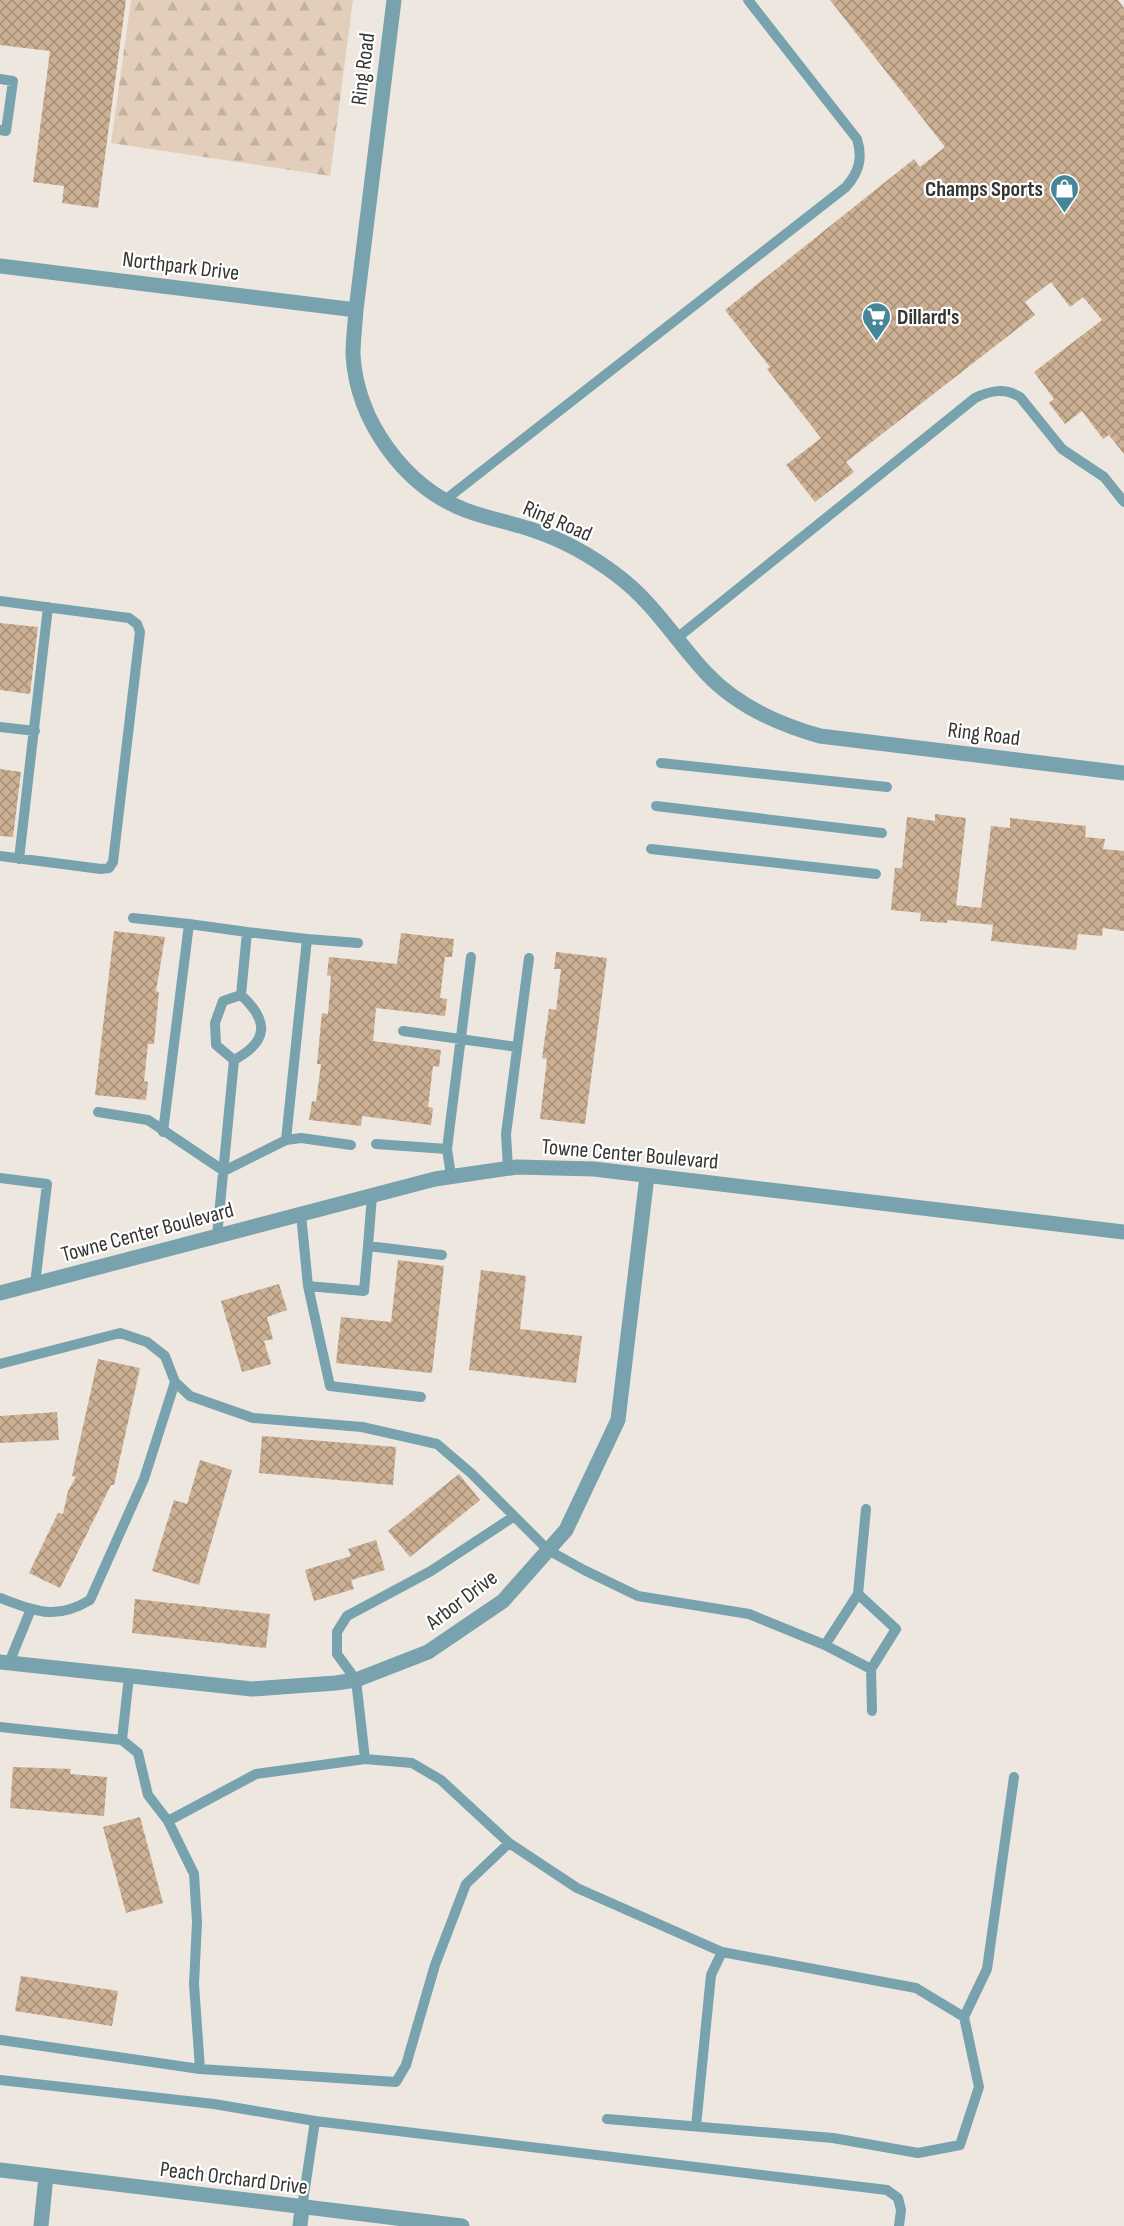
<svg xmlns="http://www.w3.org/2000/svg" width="1124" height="2226" font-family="'Sofia Sans Condensed',sans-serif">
	<defs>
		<pattern id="forest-firs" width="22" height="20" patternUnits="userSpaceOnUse" patternTransform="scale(1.5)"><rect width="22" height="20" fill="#e2ceba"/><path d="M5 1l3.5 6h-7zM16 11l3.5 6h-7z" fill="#c2b2a0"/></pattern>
		<pattern id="building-cross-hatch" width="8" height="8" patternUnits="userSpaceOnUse" patternTransform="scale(1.5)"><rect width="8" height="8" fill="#ccb094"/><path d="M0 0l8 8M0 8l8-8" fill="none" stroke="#a69079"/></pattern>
	</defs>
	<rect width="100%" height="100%" fill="#ede7e0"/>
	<path fill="url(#forest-firs)" d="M131 0H353L330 176 111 143Z"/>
	<path fill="url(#building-cross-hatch)" d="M0 0H126L98 208 62 203 64 186 33 182 50 51 0 45Z
		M830 0H1118L1124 8V454L1109 435 1103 439 1082 411 1065 424 1049 403 1054 399 1034 372 1102 320 1083 297 1070 307 1051 282 1025 302 1035 315 846 462 854 472 815 502 786 465 821 438 767 369 770 367 725 310 914 159 920 167 945 147Z
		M0 623 38 627 30 694 0 690Z
		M0 769 21 772 13 837 0 836Z
		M935 814 966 818 956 905 981 908 991 826 1010 828V818L1086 826 1085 837 1105 839 1103 849 1124 851V931L1103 928 1102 936 1078 934 1076 950 991 941 993 925 948 920 947 923 920 921 921 913 891 910 895 868H902L907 817 935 821Z
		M114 931 165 937 156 991 159 992 154 1044H148L144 1081 148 1082 146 1100 95 1095Z
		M401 933 454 939 452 957H445L440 998 447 999 445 1016 376 1008 373 1041 441 1050 439 1067 433 1066 428 1107 433 1108 431 1125 362 1116 361 1126 309 1120 312 1101 316 1102 321 1064H317L322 1013 328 1014 331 976 327 975 329 957 397 964Z
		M556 952 607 958 585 1124 540 1119 547 1059 542 1058 549 1009 556 1010 561 969H554Z
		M398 1260 444 1266 432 1373 336 1363 341 1317 391 1322Z
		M481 1270 526 1276 520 1329 582 1336 576 1383 469 1370Z
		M279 1284 287 1310 267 1317 273 1339 264 1341 271 1364 242 1372 221 1301Z
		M98 1359 140 1368 114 1485H111L60 1588 29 1573 58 1513 63 1514 68 1491 76 1477 72 1476Z
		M57 1412 59 1440 0 1443V1416Z
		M262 1436 396 1447 393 1485 259 1473Z
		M200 1460 232 1470 199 1585 152 1571 174 1500 187 1504Z
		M459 1474 480 1500 410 1557 388 1531Z
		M376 1540 385 1570 351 1580 354 1589 314 1601 305 1570 351 1556 348 1549Z
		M135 1599 270 1614 266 1648 132 1633Z
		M13 1767 71 1769 70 1774 107 1777 104 1816 10 1808Z
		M140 1817 163 1903 126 1913 103 1827Z
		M21 1976 118 1991 112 2026 15 2011Z"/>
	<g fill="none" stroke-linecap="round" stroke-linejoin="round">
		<path stroke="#77a2ae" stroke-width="10" d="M0 79 13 81 6 131 0 130
			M445 500 846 187C859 172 863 158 857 139L748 0
			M0 601 129 618 137 624 140 632 113 862 109 868 101 869 0 856
			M677 638 975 398C991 390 1005 388 1020 397L1062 449 1104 477 1124 502
			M0 727 35 731
			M661 763 887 787
			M656 806 882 833
			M651 849 876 874
			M19 859 48 607
			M133 918 189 924
			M307 939 358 943
			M403 1031 517 1047
			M234 1060C269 1041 269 1021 241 995
			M98 1112 148 1120 224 1171 286 1140
			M163 1132 189 924 247 932
			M376 1144 447 1149
			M508 1168 506 1134 529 958
			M451 1176 447 1149 471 957
			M0 1178 47 1184 35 1284
			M372 1196 368 1246 442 1255
			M301 1214 308 1286 330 1386 421 1397
			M217 1236 234 1060 216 1045 215 1023 223 1001 241 995 247 932 307 939 286 1140 301 1138 351 1145
			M308 1286 364 1291 368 1246
			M0 1364 120 1333 147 1342 165 1356 175 1382 190 1396 253 1418 362 1427 437 1444 472 1474 548 1550 584 1570 638 1596 749 1614 825 1645 871 1669 872 1711
			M858 1594 866 1509
			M0 1598C36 1611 55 1621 90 1600L144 1479 175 1382
			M825 1645 858 1594 896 1629 871 1669
			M9 1663 31 1609
			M0 1727 122 1740 138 1753 148 1795 168 1821 194 1874 197 1922 194 1984 200 2069
			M122 1740 129 1676
			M365 1759 356 1680 337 1654V1632L347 1616 431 1571 513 1517
			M168 1821 256 1774 365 1759 412 1763 441 1780 509 1843 577 1888 722 1952 916 1988 964 2017
			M1 2040 200 2069 396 2082 406 2065 435 1965 466 1884 509 1843
			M0 2080 214 2104 315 2121
			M607 2119 833 2138 918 2153 960 2145 979 2087 964 2017 987 1969 1014 1777
			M696 2126 711 1975 722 1952
			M302 2208 315 2121 887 2190 898 2198 901 2210 899 2226"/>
		<path stroke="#77a2ae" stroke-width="15" d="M394 0 356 310C355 325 353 340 353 355 357 421 404 486 465 510 486 518 508 522 530 529 561 539 592 556 618 576 654 603 676 641 706 673 737 706 777 724 820 736L1124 773
			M0 266 356 310
			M0 1293 435 1179 517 1167 594 1169 1124 1232
			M0 1662 252 1689 336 1683 356 1680 428 1652 503 1601 566 1530 618 1420 647 1176
			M0 2170 462 2226
			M41 2226 46 2176
			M300 2226 302 2208"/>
	</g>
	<defs>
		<symbol id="shop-pin" viewBox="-11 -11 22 30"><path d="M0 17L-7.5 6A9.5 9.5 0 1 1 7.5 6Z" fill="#458798" stroke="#fff"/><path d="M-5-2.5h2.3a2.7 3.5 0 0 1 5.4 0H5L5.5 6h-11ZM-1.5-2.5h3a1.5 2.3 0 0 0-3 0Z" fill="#fff"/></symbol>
		<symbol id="supermarket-pin" viewBox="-11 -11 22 30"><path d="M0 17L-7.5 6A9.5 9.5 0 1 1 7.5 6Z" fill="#458798" stroke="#fff"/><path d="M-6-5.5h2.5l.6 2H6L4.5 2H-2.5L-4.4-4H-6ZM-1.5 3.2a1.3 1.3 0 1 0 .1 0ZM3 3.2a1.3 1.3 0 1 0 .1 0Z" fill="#fff"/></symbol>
	</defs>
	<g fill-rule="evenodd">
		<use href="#shop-pin" x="1048" y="172" width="33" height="45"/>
		<use href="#supermarket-pin" x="860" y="300" width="33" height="45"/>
	</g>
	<g text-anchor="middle" stroke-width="4.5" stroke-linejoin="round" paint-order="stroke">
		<g font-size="22" fill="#373532" stroke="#fff">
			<text transform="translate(362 69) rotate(-83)" y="8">Ring Road</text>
			<text transform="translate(181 265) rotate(7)" y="8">Northpark Drive</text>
			<text transform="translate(558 520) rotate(23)" y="8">Ring Road</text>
			<text transform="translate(984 733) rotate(7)" y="8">Ring Road</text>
			<text transform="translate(630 1153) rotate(5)" y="8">Towne Center Boulevard</text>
			<text transform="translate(147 1231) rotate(-15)" y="8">Towne Center Boulevard</text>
			<text transform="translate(461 1599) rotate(-37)" y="8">Arbor Drive</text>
			<text transform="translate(234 2177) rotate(7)" y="8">Peach Orchard Drive</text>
		</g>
		<g font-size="22" font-weight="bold" fill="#373532" stroke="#fff" text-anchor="end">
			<text x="1043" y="196">Champs Sports</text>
			<text x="897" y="324" text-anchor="start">Dillard's</text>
		</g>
	</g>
</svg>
